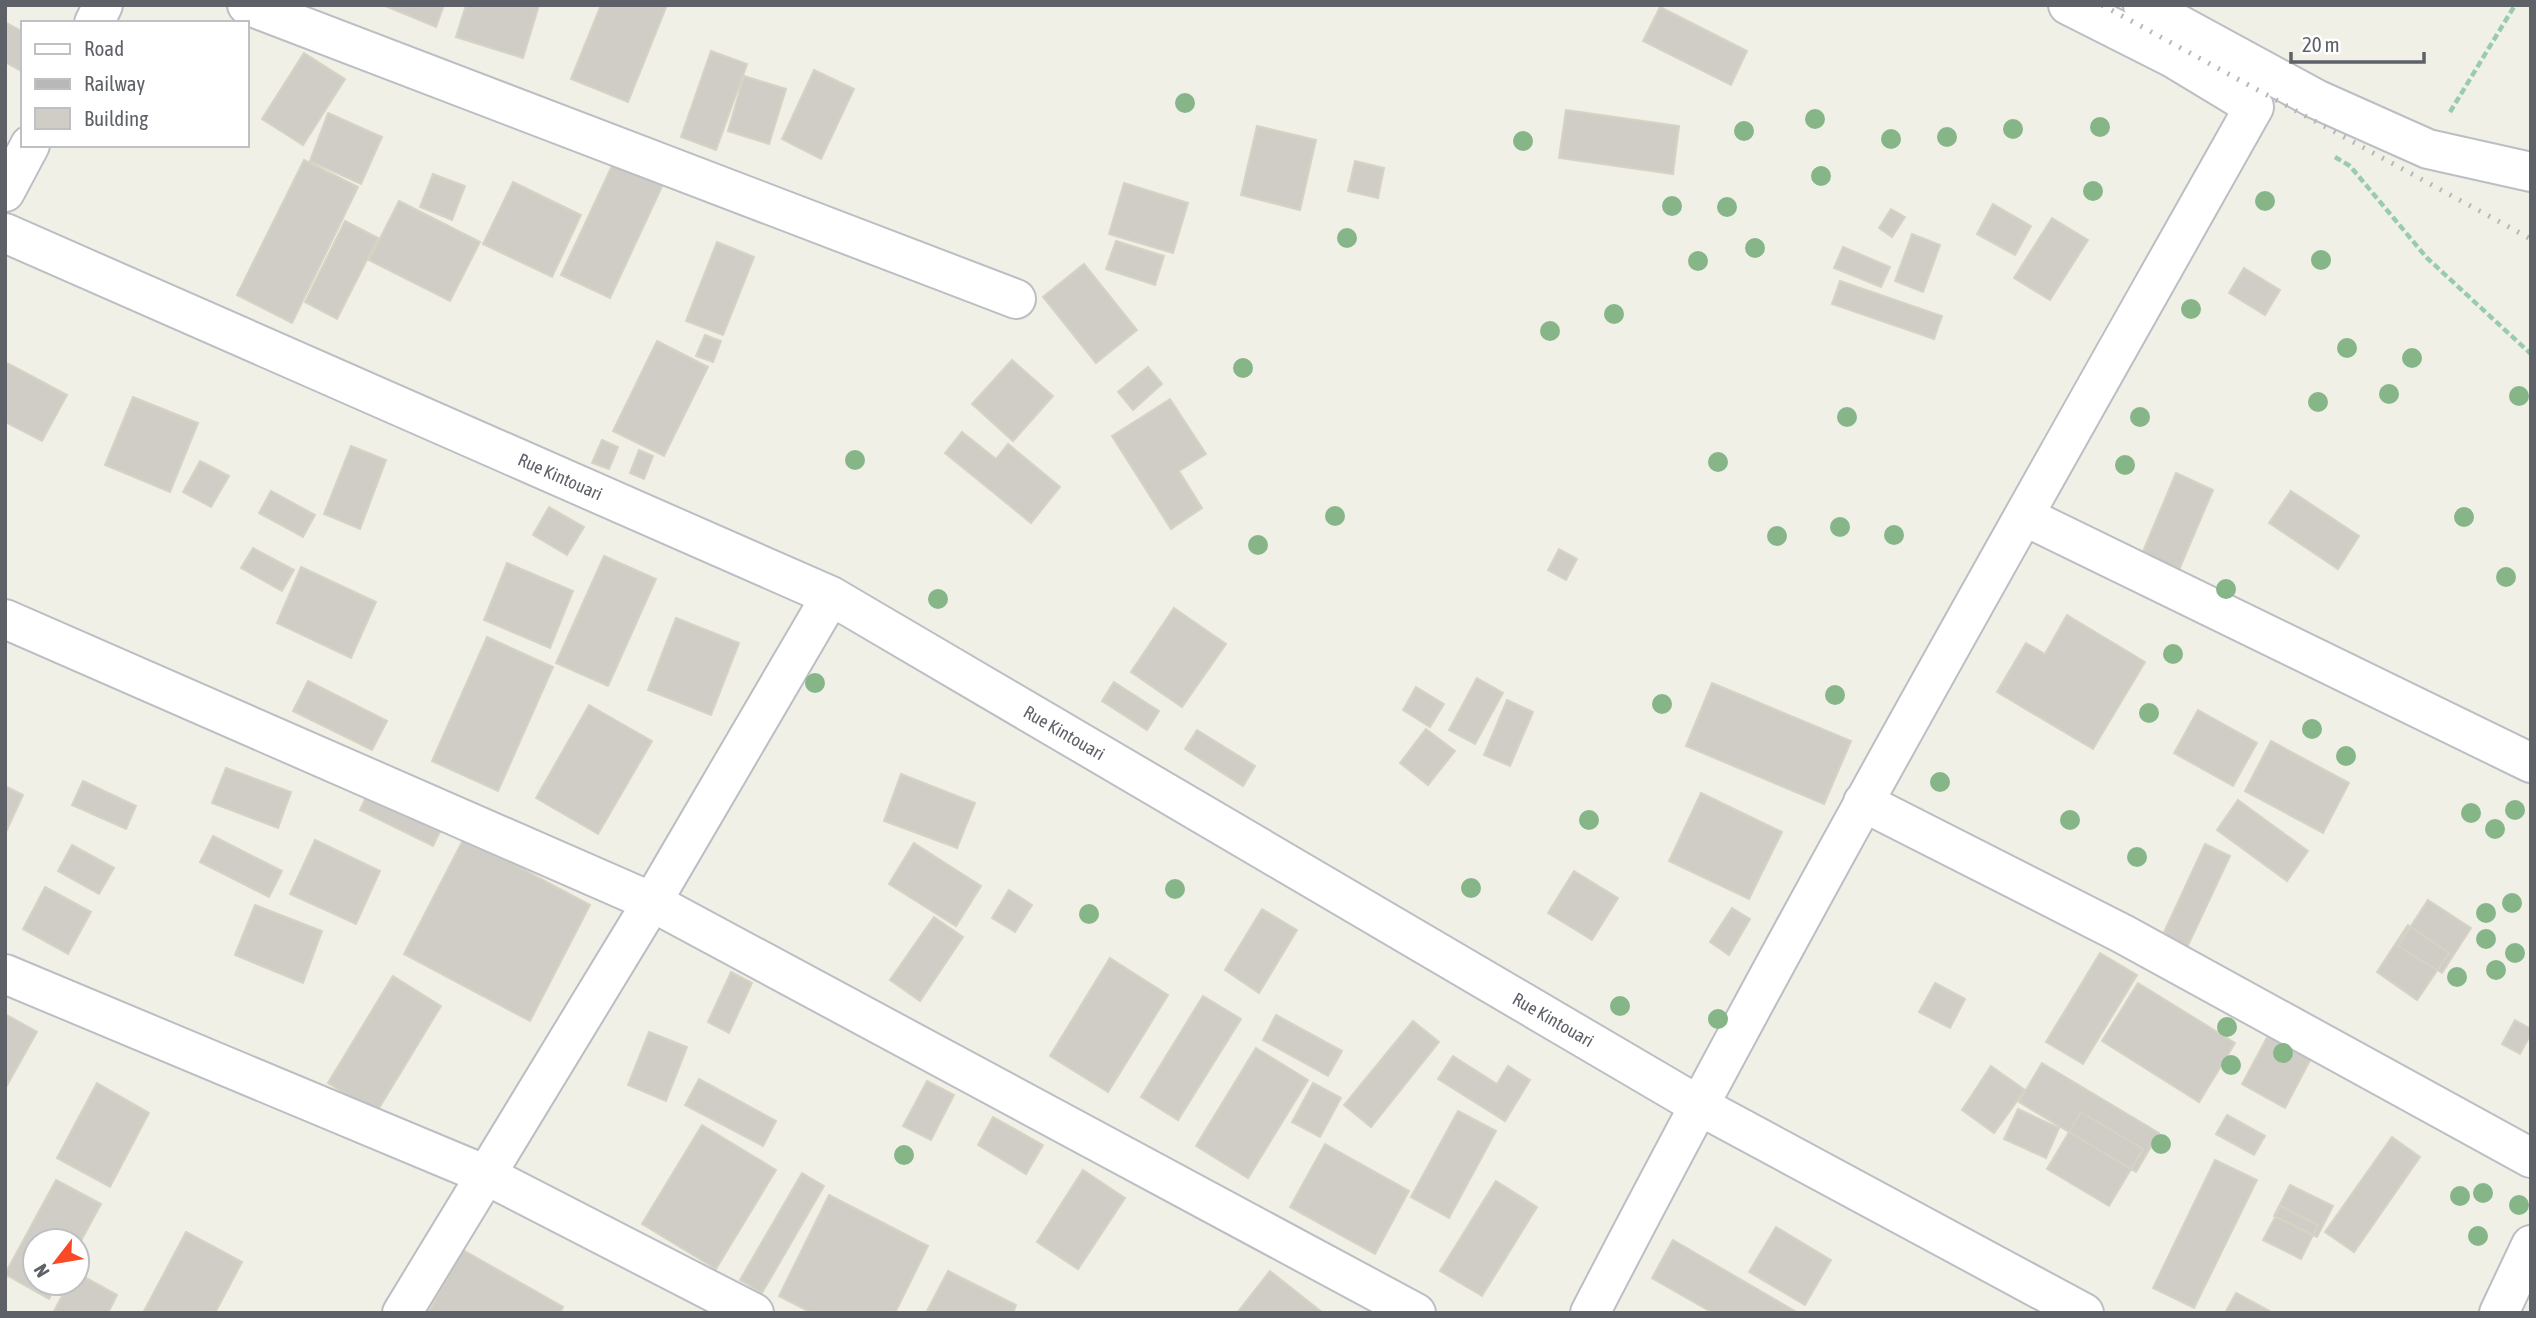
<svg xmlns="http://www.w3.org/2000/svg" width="2536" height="1318" font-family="'Asap Condensed',sans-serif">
	<rect width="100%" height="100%" fill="#f1f0e7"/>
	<path fill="#cfcdc5" stroke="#d7d3c4" stroke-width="2" d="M383 5H444L436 27Z
		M466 5H539L523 58 456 37Z
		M601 5H667L628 102 571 79Z
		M1660 7 1747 51 1731 85 1643 41Z
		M5 22 23 32V72L5 62Z
		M711 51 747 64 716 150 681 137Z
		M304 53 345 79 303 145 262 119Z
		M814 70 854 89 821 159 782 139Z
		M744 76 786 89 769 144 728 131Z
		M1566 110 1679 126 1673 174 1559 158Z
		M328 113 382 137 361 184 310 161Z
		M1257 126 1316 140 1300 210 1241 195Z
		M624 140 673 163 610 298 561 275Z
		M304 160 358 187 292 323 237 295Z
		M1355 161 1384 168 1378 198 1348 191Z
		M433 174 465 186 452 220 420 207Z
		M513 182 581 215 552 277 483 244Z
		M1124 183 1188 203 1173 253 1109 234Z
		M399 201 480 242 450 301 369 260Z
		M1993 204 2031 226 2015 255 1977 234Z
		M1891 209 1905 217 1892 237 1879 228Z
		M2052 218 2088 240 2050 300 2014 278Z
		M345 221 378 238 337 319 305 302Z
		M1912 234 1940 245 1923 292 1895 281Z
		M1116 241 1164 256 1155 285 1106 269Z
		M717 242 754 257 723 335 686 321Z
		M1843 247 1890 267 1881 287 1834 268Z
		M1084 264 1137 330 1096 363 1043 297Z
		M2244 268 2280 290 2265 315 2229 293Z
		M1840 281 1942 316 1934 339 1832 304Z
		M705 335 721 341 713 362 696 356Z
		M657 341 708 367 664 456 613 431Z
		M1012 360 1053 396 1013 441 972 404Z
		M5 362 67 395 42 441 5 422Z
		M1148 367 1162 384 1133 410 1118 392Z
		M133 397 198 423 170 492 105 465Z
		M1170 399 1206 454 1179 471 1202 508 1171 529 1112 436Z
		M962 432 996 459 1008 444 1060 487 1031 523 945 453Z
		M602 440 618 447 609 469 592 463Z
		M351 446 386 460 360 529 324 514Z
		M639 450 653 456 644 479 630 473Z
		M200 461 229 476 211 507 183 492Z
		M2176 473 2213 490 2176 577 2139 561Z
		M271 491 315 515 303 537 259 513Z
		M2291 491 2359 536 2338 569 2269 523Z
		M549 507 584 527 567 555 533 535Z
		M253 548 294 570 282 591 241 568Z
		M1559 549 1577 559 1566 580 1548 570Z
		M604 556 656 579 608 686 556 663Z
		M507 563 573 591 550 648 484 620Z
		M301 567 376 602 351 658 277 623Z
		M1174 608 1226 644 1182 707 1131 672Z
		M2067 615 2145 662 2093 749 1997 692 2026 643 2045 654Z
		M676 618 739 643 711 715 648 690Z
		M487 637 553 667 498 791 432 761Z
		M1477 678 1503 693 1475 744 1449 730Z
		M308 681 387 721 372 750 293 711Z
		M1114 682 1159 711 1147 730 1102 701Z
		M1712 683 1851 741 1824 804 1686 746Z
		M1416 687 1444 704 1430 727 1403 710Z
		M1507 700 1533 712 1510 766 1484 755Z
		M589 705 652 741 598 834 536 798Z
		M2198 710 2257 743 2233 786 2174 753Z
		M1426 729 1455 751 1428 785 1400 763Z
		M1197 730 1255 766 1243 786 1185 749Z
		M2271 741 2349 783 2323 833 2245 791Z
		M226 768 291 792 278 828 212 803Z
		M901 774 975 803 957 848 884 821Z
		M83 781 136 806 126 829 72 805Z
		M5 786 23 795 5 834Z
		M368 793 441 830 433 846 360 810Z
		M1701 793 1782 832 1749 899 1669 861Z
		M2238 800 2308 851 2287 881 2217 830Z
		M213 836 282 871 269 897 200 862Z
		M464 838 590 905 530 1021 404 954Z
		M315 840 380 871 356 924 290 894Z
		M914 843 981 886 956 926 889 884Z
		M2205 844 2230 856 2184 954 2159 943Z
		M72 845 114 868 99 894 58 871Z
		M1574 871 1618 898 1592 940 1548 913Z
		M45 887 91 912 68 954 23 929Z
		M1009 890 1032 905 1015 932 992 918Z
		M2428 900 2471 928 2442 973 2398 946Z
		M255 905 322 931 303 983 235 955Z
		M1732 908 1750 919 1729 955 1710 942Z
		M1262 909 1297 930 1259 993 1225 970Z
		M934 917 963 937 920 1001 890 980Z
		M2408 925 2449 953 2417 1000 2377 972Z
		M2100 953 2137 975 2083 1064 2046 1042Z
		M1110 958 1168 995 1108 1092 1050 1056Z
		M731 972 752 983 729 1033 708 1022Z
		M393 976 441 1006 376 1113 328 1083Z
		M1935 983 1965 999 1950 1028 1919 1012Z
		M2138 983 2235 1043 2199 1102 2102 1041Z
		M1203 996 1241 1019 1178 1120 1141 1097Z
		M5 1014 37 1032 5 1089Z
		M1276 1015 1342 1051 1328 1076 1263 1040Z
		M2515 1020 2531 1029V1034L2520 1054 2502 1044Z
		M1413 1021 1439 1042 1371 1127 1344 1105Z
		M2271 1030 2314 1053 2285 1108 2242 1084Z
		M649 1032 687 1047 666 1101 628 1085Z
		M1256 1048 1308 1080 1248 1178 1196 1146Z
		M1453 1056 1497 1084 1508 1066 1530 1080 1505 1121 1438 1079Z
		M2042 1063 2159 1133 2136 1172 2019 1102Z
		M1991 1066 2025 1090 1994 1133 1962 1110Z
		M699 1079 776 1121 763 1146 685 1105Z
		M927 1081 954 1095 931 1140 903 1126Z
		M97 1083 149 1113 110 1187 57 1158Z
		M1313 1083 1341 1098 1320 1137 1292 1122Z
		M2018 1109 2059 1128 2046 1158 2004 1139Z
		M1458 1111 1496 1131 1449 1218 1411 1197Z
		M2081 1112 2143 1149 2109 1206 2047 1169Z
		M2227 1115 2265 1136 2254 1155 2216 1134Z
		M993 1117 1043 1145 1026 1174 978 1145Z
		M702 1125 776 1170 716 1269 642 1224Z
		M2392 1137 2420 1157 2354 1252 2325 1232Z
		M1325 1144 1409 1191 1375 1254 1290 1207Z
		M2215 1160 2257 1180 2194 1308 2153 1288Z
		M1083 1170 1125 1198 1078 1269 1037 1242Z
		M802 1173 824 1186 762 1293 740 1280Z
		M56 1180 101 1204 77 1248V1241H35V1283H58L49 1299 5 1274Z
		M1496 1181 1537 1207 1482 1296 1440 1271Z
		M2290 1185 2333 1206 2317 1237 2274 1216Z
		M829 1195 928 1246 895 1313H812L779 1296Z
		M2281 1206 2318 1225 2301 1259 2263 1240Z
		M1776 1227 1831 1260 1805 1305 1749 1272Z
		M186 1232 242 1262 215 1313H143Z
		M1673 1240 1798 1313H1713L1652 1278Z
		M463 1250 563 1307 560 1313H428Z
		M948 1271 1016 1305 1013 1313H926Z
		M1270 1271 1323 1313H1237Z
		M77 1273 117 1295 108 1313H53L69 1283H77Z
		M2236 1293 2273 1313H2225Z"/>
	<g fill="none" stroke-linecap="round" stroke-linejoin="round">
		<defs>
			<path id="minor" d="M247 5 1016 299
				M2143 5 2316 99 2428 149 2531 172
				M94 23 103 5
				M5 192 30 145
				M5 233 831 596 1698 1105 2084 1313
				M2024 516 2531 763
				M5 619 652 902 1416 1313
				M1863 802 2123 934 2531 1158
				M5 974 486 1175 754 1313
				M402 1313 652 902 831 596
				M1590 1313C1801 905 2029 507 2254 107L2173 58 2068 5
				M2499 1313 2531 1245"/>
		</defs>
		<use href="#minor" stroke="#bbbec3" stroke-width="42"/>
		<path stroke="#99ccad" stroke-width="4.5" stroke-dasharray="7 3.5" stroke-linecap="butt" d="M2450 112 2515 5
			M2335 157 2350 166 2427 258 2531 354"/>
		<use href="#minor" stroke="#fff" stroke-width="38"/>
		<path stroke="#b8b8b9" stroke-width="5" stroke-dasharray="2 9" stroke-linecap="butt" d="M2102 5 2531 239"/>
	</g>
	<g fill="#86b688">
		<circle cx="1185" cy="103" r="10"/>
		<circle cx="1815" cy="119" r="10"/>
		<circle cx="2100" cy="127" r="10"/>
		<circle cx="2013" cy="129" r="10"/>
		<circle cx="1744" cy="131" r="10"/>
		<circle cx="1947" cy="137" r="10"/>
		<circle cx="1891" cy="139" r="10"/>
		<circle cx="1523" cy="141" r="10"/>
		<circle cx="1821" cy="176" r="10"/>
		<circle cx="2093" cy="191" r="10"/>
		<circle cx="2265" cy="201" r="10"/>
		<circle cx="1672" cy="206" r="10"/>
		<circle cx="1727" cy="207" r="10"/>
		<circle cx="1347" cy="238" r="10"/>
		<circle cx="1755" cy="248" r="10"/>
		<circle cx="2321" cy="260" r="10"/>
		<circle cx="1698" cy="261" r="10"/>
		<circle cx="2191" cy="309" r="10"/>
		<circle cx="1614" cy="314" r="10"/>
		<circle cx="1550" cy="331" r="10"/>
		<circle cx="2347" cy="348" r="10"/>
		<circle cx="2412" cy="358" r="10"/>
		<circle cx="1243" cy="368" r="10"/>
		<circle cx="2389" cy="394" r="10"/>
		<circle cx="2519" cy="396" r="10"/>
		<circle cx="2318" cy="402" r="10"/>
		<circle cx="1847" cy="417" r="10"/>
		<circle cx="2140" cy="417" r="10"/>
		<circle cx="855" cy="460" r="10"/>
		<circle cx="1718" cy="462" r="10"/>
		<circle cx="2125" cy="465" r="10"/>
		<circle cx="1335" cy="516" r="10"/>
		<circle cx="2464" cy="517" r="10"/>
		<circle cx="1840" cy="527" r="10"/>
		<circle cx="1894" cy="535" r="10"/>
		<circle cx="1777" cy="536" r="10"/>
		<circle cx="1258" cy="545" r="10"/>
		<circle cx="2506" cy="577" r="10"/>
		<circle cx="2226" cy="589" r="10"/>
		<circle cx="938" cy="599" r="10"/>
		<circle cx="2173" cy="654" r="10"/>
		<circle cx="815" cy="683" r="10"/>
		<circle cx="1835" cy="695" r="10"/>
		<circle cx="1662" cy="704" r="10"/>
		<circle cx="2149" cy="713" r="10"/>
		<circle cx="2312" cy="729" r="10"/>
		<circle cx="2346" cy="756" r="10"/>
		<circle cx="1940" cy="782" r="10"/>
		<circle cx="2515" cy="810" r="10"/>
		<circle cx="2471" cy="813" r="10"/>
		<circle cx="1589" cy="820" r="10"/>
		<circle cx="2070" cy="820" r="10"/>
		<circle cx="2495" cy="829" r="10"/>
		<circle cx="2137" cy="857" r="10"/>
		<circle cx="1471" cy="888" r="10"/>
		<circle cx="1175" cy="889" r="10"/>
		<circle cx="2512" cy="903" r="10"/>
		<circle cx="2486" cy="913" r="10"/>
		<circle cx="1089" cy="914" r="10"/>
		<circle cx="2486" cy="939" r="10"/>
		<circle cx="2515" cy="953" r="10"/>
		<circle cx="2496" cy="970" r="10"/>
		<circle cx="2457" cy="977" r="10"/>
		<circle cx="1620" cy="1006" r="10"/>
		<circle cx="1718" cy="1019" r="10"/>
		<circle cx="2227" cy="1027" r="10"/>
		<circle cx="2283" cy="1053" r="10"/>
		<circle cx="2231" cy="1065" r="10"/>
		<circle cx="2161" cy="1144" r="10"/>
		<circle cx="904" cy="1155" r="10"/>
		<circle cx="2483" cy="1193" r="10"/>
		<circle cx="2460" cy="1196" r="10"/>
		<circle cx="2519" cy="1205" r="10"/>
		<circle cx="2478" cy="1236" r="10"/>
	</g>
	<g text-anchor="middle" stroke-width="6" stroke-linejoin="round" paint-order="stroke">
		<g font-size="18" fill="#5e6168" stroke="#fff">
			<text transform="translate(560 477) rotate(24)" y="6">Rue Kintouari</text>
			<text transform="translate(1064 733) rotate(30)" y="6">Rue Kintouari</text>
			<text transform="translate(1553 1020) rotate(30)" y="6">Rue Kintouari</text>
		</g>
	</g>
	<rect width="2536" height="1318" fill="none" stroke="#5e6168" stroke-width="14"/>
	<rect x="21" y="21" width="228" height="126" fill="#ffffff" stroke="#bfc0c3" stroke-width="2"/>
	<rect x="35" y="44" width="35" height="10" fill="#ffffff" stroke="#bfc0c3" stroke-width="2"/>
	<text x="84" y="56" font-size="21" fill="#5e6168">Road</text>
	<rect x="35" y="79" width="35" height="10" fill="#b8b8b9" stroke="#bfc0c3" stroke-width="2"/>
	<text x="84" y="91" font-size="21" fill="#5e6168">Railway</text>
	<rect x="35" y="108" width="35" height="21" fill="#cfcdc5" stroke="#bfc0c3" stroke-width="2"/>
	<text x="84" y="126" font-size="21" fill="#5e6168">Building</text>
	<g transform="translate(56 1262) rotate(239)"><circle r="33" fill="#ffffff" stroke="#bfc0c3" stroke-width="2"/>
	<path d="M0-5L12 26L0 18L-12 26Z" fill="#f94925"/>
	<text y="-10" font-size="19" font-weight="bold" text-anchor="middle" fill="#5e6168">N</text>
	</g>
	<path d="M2291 52v10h133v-10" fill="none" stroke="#5e6168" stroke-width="3.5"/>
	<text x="2302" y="52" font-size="21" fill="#5e6168" stroke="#ffffff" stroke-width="5" paint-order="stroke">20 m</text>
</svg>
